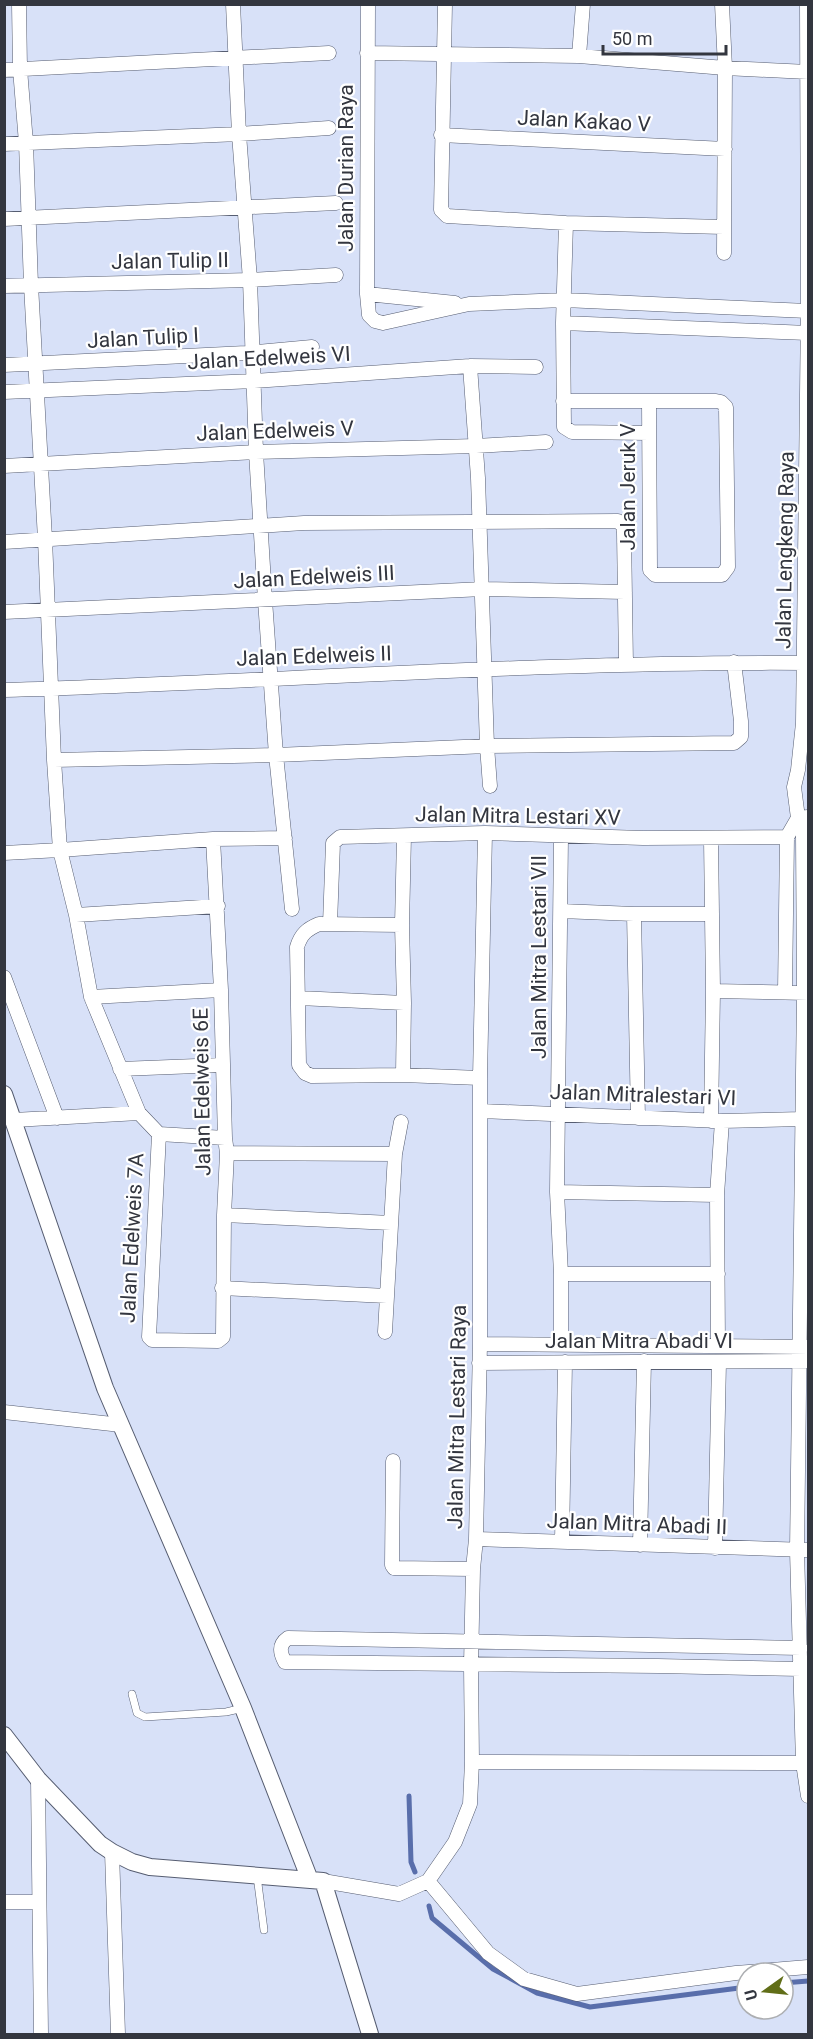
<svg xmlns="http://www.w3.org/2000/svg" width="813" height="2039" font-family="Roboto,sans-serif">
	<rect width="100%" height="100%" fill="#d8e1f8"/>
	<g fill="none" stroke-linecap="round" stroke-linejoin="round">
		<path stroke="#596eab" stroke-width="5" d="M409 1796 411 1862 415 1872
			M429 1906 432 1918 493 1969 537 1993 590 2007 747 1987
			M783 1983 808 1981"/>
		<defs>
			<path id="service" d="M132 1694 137 1713 145 1717 226 1712 243 1708
				M257 1876 264 1930"/>
			<path id="minor" d="M19 4 20 69 26 143 31 285 45 539 54 760 60 850 213 839 285 838
				M233 4 239 134 250 280 256 452 265 600 276 755 292 909
				M368 4 367 294 369 315 375 321 383 323 469 304 564 300 808 311
				M445 4 441 210 447 216 566 223 724 227
				M722 4 725 68 808 72
				M807 4 808 306
				M367 53 579 56 725 68 724 253
				M579 56 583 4
				M4 70 329 53
				M441 135 725 149
				M4 144 239 134 329 128
				M4 219 336 203
				M566 223 563 323 564 427 572 432 649 433
				M4 286 250 280 336 275
				M367 294 455 303
				M808 312 803 723 798 770 794 787 798 818 803 834 804 994 797 1551 803 1763 808 1796
				M563 323 808 333
				M4 365 246 353 312 347
				M4 392 254 381 470 366 536 367
				M563 401H716L721 402 726 407 728 567 722 575H655L650 570 649 401
				M4 466 256 452 476 446 546 442
				M4 542 304 523 618 521 623 526 624 533 626 665
				M4 612 483 589 625 592
				M4 690C271 682 538 661 805 663
				M54 760 276 755 487 746 478 478 470 366
				M490 786 487 746 734 743 741 737V721L734 662
				M711 839 713 991 808 993
				M4 853 60 850 76 915 91 997 139 1113 14 1120
				M561 911 634 914H712
				M634 914 638 1118
				M76 915 218 906
				M330 924 333 843 340 837 485 833 643 838 787 837
				M402 925 404 836
				M4 977 57 1118
				M785 992 787 837 798 818 808 817
				M91 997 221 990
				M299 998 404 1003
				M120 1069 222 1065
				M403 1075 404 1003 402 925 319 924C307 929 301 934 297 947L299 1065 305 1073 312 1076 403 1075 480 1078
				M481 1111 722 1121 802 1119
				M139 1113 159 1134 149 1337 152 1340 218 1341 223 1337 224 1215 227 1153 225 1138 221 990 213 839
				M711 1121 713 991
				M159 1134 225 1138
				M227 1153 395 1154
				M557 1192 717 1195
				M224 1215 391 1223
				M561 1274H718
				M222 1288 387 1296
				M385 1332 395 1154 401 1122
				M480 1344 808 1347
				M561 1345V1274L557 1192 561 837
				M718 1346 717 1195 722 1121
				M479 1363 808 1361
				M4 1412 121 1425
				M393 1461 392 1565 394 1568 473 1569
				M476 1539 808 1550
				M562 1542 565 1362
				M640 1545 644 1361
				M715 1548 719 1362
				M801 1669 658 1666 285 1662C280 1653 278 1645 288 1638L801 1648
				M472 1762 803 1763
				M38 1779 41 2034
				M112 1852 118 2034
				M323 1881 399 1894 428 1881 455 1842 470 1804 472 1762 471 1665 473 1569 476 1539 480 1344V1078L485 833
				M428 1881 488 1953 524 1979 577 1994 736 1973 808 1967
				M4 1902H38"/>
			<path id="tertiary" d="M4 1094 105 1388 243 1708 310 1880
				M4 1735 38 1779 100 1844 112 1852 132 1862 150 1867 323 1881 370 2034"/>
		</defs>
		<use href="#service" stroke="#565d71" stroke-width="8"/>
		<use href="#minor" stroke="#565d71" stroke-width="15"/>
		<use href="#tertiary" stroke="#565d71" stroke-width="18"/>
		<use href="#service" stroke="#fff" stroke-width="7"/>
		<use href="#minor" stroke="#fff" stroke-width="14"/>
		<use href="#tertiary" stroke="#fff" stroke-width="16"/>
	</g>
	<g text-anchor="middle" stroke-width="4.5" stroke-linejoin="round" paint-order="stroke">
		<g font-size="21" fill="#33363f" stroke="#fff">
			<text transform="translate(584 121) rotate(3)" y="7">Jalan Kakao V</text>
			<text transform="translate(346 168) rotate(-90)" y="7">Jalan Durian Raya</text>
			<text transform="translate(170 261) rotate(-1)" y="7">Jalan Tulip II</text>
			<text transform="translate(143 338) rotate(-3)" y="7">Jalan Tulip I</text>
			<text transform="translate(269 358) rotate(-3)" y="7">Jalan Edelweis VI</text>
			<text transform="translate(275 431) rotate(-2)" y="7">Jalan Edelweis V</text>
			<text transform="translate(628 487) rotate(-90)" y="7">Jalan Jeruk V</text>
			<text transform="translate(785 550) rotate(-89)" y="7">Jalan Lengkeng Raya</text>
			<text transform="translate(314 577) rotate(-3)" y="7">Jalan Edelweis III</text>
			<text transform="translate(314 656) rotate(-2)" y="7">Jalan Edelweis II</text>
			<text transform="translate(518 816) rotate(1)" y="7">Jalan Mitra Lestari XV</text>
			<text transform="translate(539 957) rotate(-90)" y="7">Jalan Mitra Lestari VII</text>
			<text transform="translate(202 1092) rotate(-91)" y="7">Jalan Edelweis 6E</text>
			<text transform="translate(643 1095) rotate(2)" y="7">Jalan Mitralestari VI</text>
			<text transform="translate(132 1238) rotate(-87)" y="7">Jalan Edelweis 7A</text>
			<text x="639" y="1348">Jalan Mitra Abadi VI</text>
			<text transform="translate(457 1417) rotate(-89)" y="7">Jalan Mitra Lestari Raya</text>
			<text transform="translate(637 1524) rotate(2)" y="7">Jalan Mitra Abadi II</text>
		</g>
	</g>
	<rect width="813" height="2039" fill="none" stroke="#33363f" stroke-width="12"/>
	<g transform="translate(765 1991) rotate(255)"><circle r="28" fill="#ffffff" stroke="#adafb2" stroke-width="1.5"/>
	<path d="M0-4.5L10 22L0 15L-10 22Z" fill="#616e18"/>
	<text y="-9" font-size="16" font-weight="bold" text-anchor="middle" fill="#33363f">U</text>
	</g>
	<path d="M603 45v9h123v-9" fill="none" stroke="#33363f" stroke-width="3"/>
	<text x="612" y="45" font-size="18" fill="#33363f" stroke="#ffffff" stroke-width="4.5" paint-order="stroke">50 m</text>
</svg>
